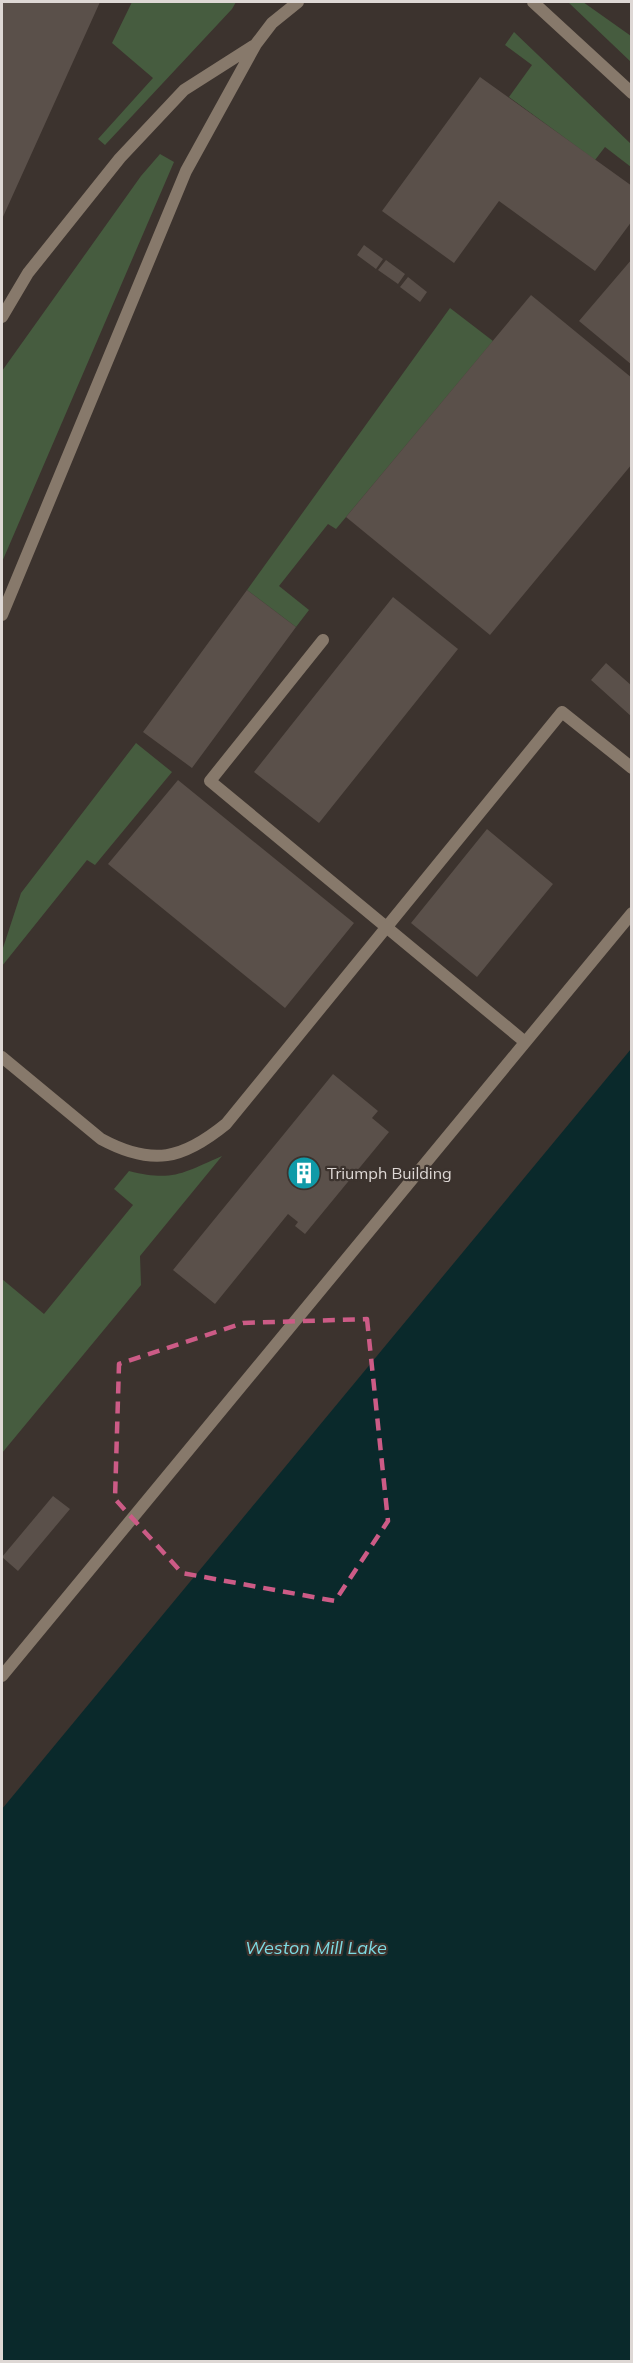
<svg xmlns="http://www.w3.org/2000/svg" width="633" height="2363" font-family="Mulish,sans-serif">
	<rect width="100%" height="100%" fill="#3c332e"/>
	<path fill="#465c3f" d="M132 2H236L232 9 105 145 98 139 153 78 112 43Z
		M568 2H583L631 36V62Z
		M514 32 631 144V167L605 147 595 160 509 97 532 65 505 45Z
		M160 154 174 162 2 562V371L141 176Z
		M450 308 493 341 336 529 328 524 279 586 309 610 296 627 247 590Z
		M136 743 172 772 95 865 87 860 2 966V951L21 893Z
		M222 1156 140 1256 141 1285 2 1453V1279L44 1314 133 1205 114 1189 129 1171C173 1182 183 1173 222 1156Z"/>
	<path fill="#0a292b" d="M631 1049V2361H2V1809Z"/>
	<path fill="#5a504a" d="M2 2H100L2 219Z
		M480 77 632 186V221L595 271 499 201 454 263 382 211Z
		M364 245 383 259 376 269 357 255Z
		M632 259V365L579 321Z
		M386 260 405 274 398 284 378 270Z
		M408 277 427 292 420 302 400 287Z
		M531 295 632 378V464L490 635 346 517Z
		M247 590 296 627 192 768 143 732Z
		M393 597 458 649 319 823 254 772Z
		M606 663 632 686V717L591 680Z
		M178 780 354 923 285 1008 108 864Z
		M487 829 553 884 477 977 411 923Z
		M333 1074 378 1111 372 1118 389 1132 305 1234 295 1226 298 1222 288 1214 215 1304 173 1270Z
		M53 1496 70 1509 18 1571 2 1557Z"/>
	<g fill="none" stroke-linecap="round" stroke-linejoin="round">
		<path stroke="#87796b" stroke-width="12" d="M533 2 632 93
			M2 317 28 273 120 158 184 90 253 46
			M2 615 186 171 256 44 272 23 298 2
			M323 640 210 781 525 1042
			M2 1057 101 1139C153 1167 183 1159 226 1124L562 712 632 768
			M2 1676 632 913"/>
	</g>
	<path fill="none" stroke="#cc5b86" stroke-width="4.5" stroke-dasharray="12 8" stroke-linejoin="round" d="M367 1319 388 1521 335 1601 182 1573 115 1499 119 1364 243 1323Z"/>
	<defs>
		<symbol id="building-disc" viewBox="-11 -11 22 22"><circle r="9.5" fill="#0f9aa8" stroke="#3c332e"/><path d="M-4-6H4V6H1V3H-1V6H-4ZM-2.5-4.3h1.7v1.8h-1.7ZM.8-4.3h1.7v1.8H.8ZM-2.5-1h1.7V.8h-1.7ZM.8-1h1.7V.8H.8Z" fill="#fff"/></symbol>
	</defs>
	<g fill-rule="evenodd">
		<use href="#building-disc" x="285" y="1154" width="38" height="38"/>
	</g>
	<g text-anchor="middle" stroke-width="4.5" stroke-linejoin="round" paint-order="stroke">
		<g font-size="16" fill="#ded8d5" stroke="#3c332e" text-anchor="start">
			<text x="327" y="1179">Triumph Building</text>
		</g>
		<g font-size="18" font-style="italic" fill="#7ddae2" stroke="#3c332e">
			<text x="316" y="1954">Weston Mill Lake</text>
		</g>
	</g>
	<rect width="633" height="2363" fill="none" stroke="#ded8d5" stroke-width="6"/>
</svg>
